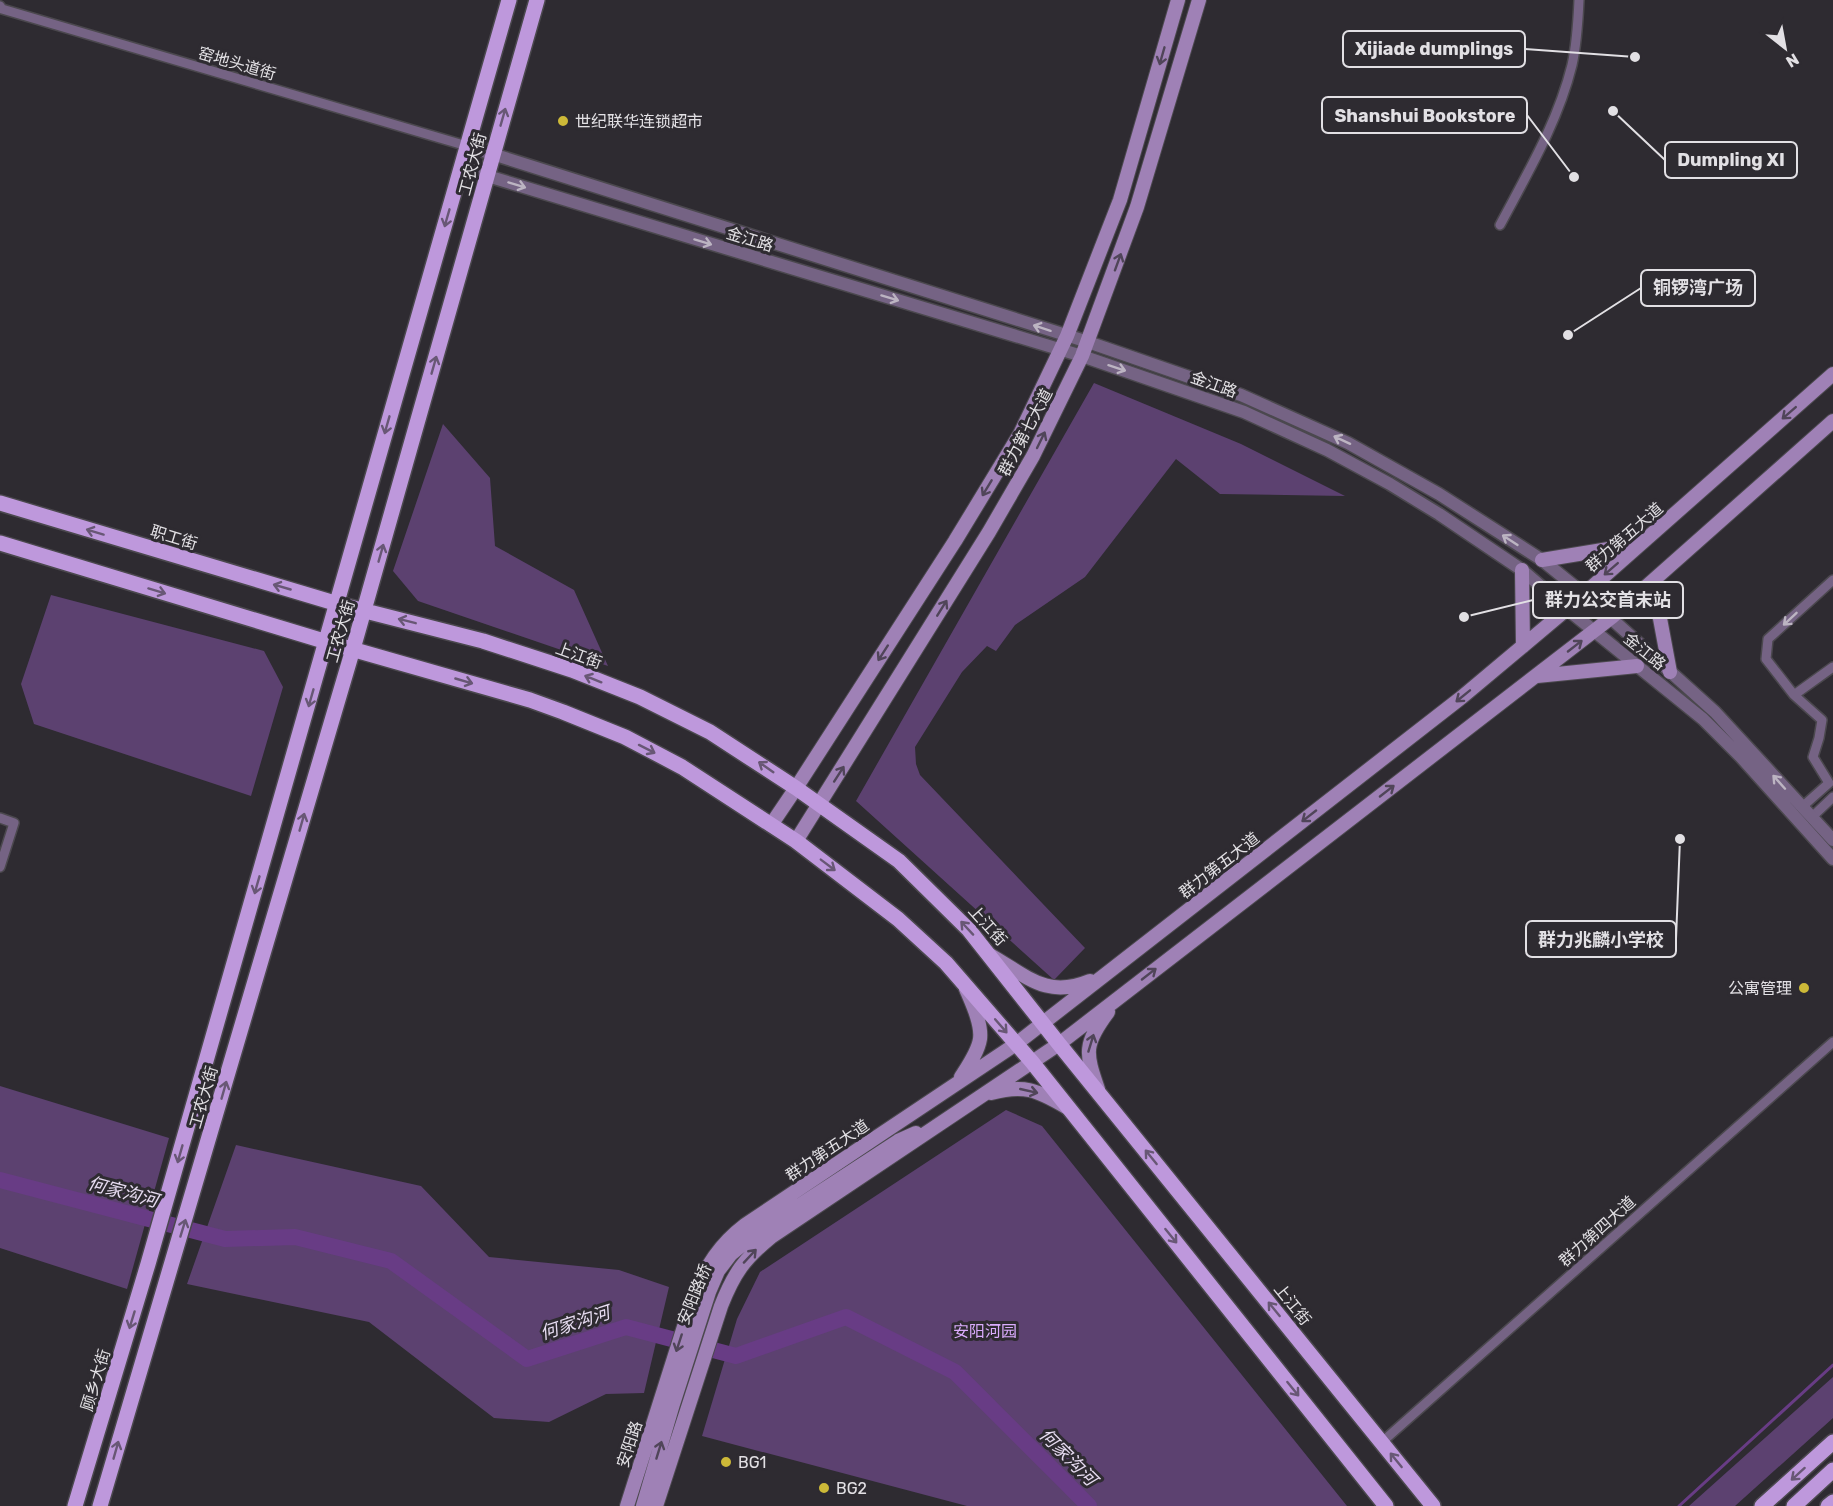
<svg xmlns="http://www.w3.org/2000/svg" width="1833" height="1506" font-family="Rubik,'Noto Sans SC',sans-serif">
	<rect width="100%" height="100%" fill="#2e2b31"/>
	<path fill="#5c4170" d="M1094 383 1241 444 1345 496 1220 494 1176 459 1085 577 1015 625 996 651 987 646 962 672 915 747 916 764 920 775 1085 948 1054 980 856 801Z
		M443 424 490 478 495 546 574 590 608 666 418 601 393 571Z
		M51 595 264 651 283 687 251 796 34 724 21 684Z
		M0 1086 169 1138 127 1289 0 1248Z
		M1006 1110 1042 1126 1347 1506H967L702 1436 737 1319 760 1272Z
		M236 1145 421 1186 489 1257 619 1270 669 1287 644 1393 606 1394 549 1422 494 1418 369 1322 187 1284Z
		M1833 1377V1418L1735 1506H1689Z"/>
	<g fill="none" stroke-linecap="round" stroke-linejoin="round">
		<path stroke="#683c85" stroke-width="3" d="M1679 1506 1833 1365"/>
		<path stroke="#683c85" stroke-width="16" d="M0 1180 225 1239 295 1237 391 1261 527 1359 626 1327 736 1356 846 1317 955 1372 1089 1506"/>
		<defs>
			<path id="minor" d="M0 6 2 9 467 146
				M1500 225C1527 174 1558 122 1572 65 1577 43 1578 22 1579 0
				M1794 695 1833 667
				M1802 807 1829 783 1813 757 1819 738 1822 720 1794 695 1766 659 1768 639 1833 580
				M1812 817 1833 797
				M0 818 14 823 0 867
				M1382 1442 1833 1042"/>
			<path id="tertiary" d="M467 146 1088 342 1241 395 1348 443 1439 494 1542 560 1584 594 1715 712 1833 840
				M461 168 1082 356 1244 412 1327 450 1390 484 1439 514 1522 570 1567 609 1703 719 1741 757 1833 859"/>
			<path id="secondary" d="M1542 560 1639 544
				M1522 570 1523 646
				M1653 581 1670 672
				M1537 676 1637 666
				M771 825 796 788 955 541 1020 434 1067 336 1120 200 1178 0
				M796 841 989 532 1033 456 1082 356 1137 207 1199 0
				M990 955C1027 976 1046 999 1090 981
				M961 1077C968 1066 978 1052 980 1039 982 1024 972 1003 966 989
				M1098 1089C1085 1052 1084 1044 1108 1012
				M991 1093C1024 1084 1037 1090 1066 1107
				M627 1506 694 1295C706 1266 720 1244 745 1225L1016 1044 1462 697 1567 609 1833 374
				M643 1506 673 1404 709 1292 718 1271 731 1254 754 1235 898 1141 916 1133
				M656 1506 721 1306C734 1273 744 1259 771 1237L1059 1044 1612 617 1833 421"/>
			<path id="primary" d="M0 503 338 604 483 641 572 670 640 697 710 732 796 788 899 861 969 930 1059 1044 1433 1506
				M0 543 327 642 530 700 563 712 625 737 682 767 796 841 898 919 946 963 1032 1062 1386 1506
				M75 1506 148 1264 509 0
				M100 1506 353 649 537 0
				M1762 1506 1833 1442
				M1794 1506 1833 1470
				M1828 1506 1833 1502"/>
		</defs>
		<use href="#minor" stroke="#4b484e" stroke-width="12"/>
		<use href="#tertiary" stroke="#4b484e" stroke-width="15"/>
		<use href="#secondary" stroke="#4b484e" stroke-width="16"/>
		<use href="#primary" stroke="#4b484e" stroke-width="18"/>
		<use href="#minor" stroke="#756384" stroke-width="9"/>
		<use href="#tertiary" stroke="#756384" stroke-width="12"/>
		<use href="#secondary" stroke="#9f81b6" stroke-width="14"/>
		<use href="#primary" stroke="#be98dc" stroke-width="15"/>
	</g>
	<defs><path id="oneway-shaft" d="M-6 0H5M1.5-3L5.5 0L1.5 3" fill="none" stroke-width="1.6" stroke-linecap="round" stroke-linejoin="round" transform="scale(1.5)"/></defs>
	<g stroke="#504559">
		<use href="#oneway-shaft" transform="translate(1162 56) rotate(106)"/>
		<use href="#oneway-shaft" transform="translate(1118 262) rotate(-70)"/>
		<use href="#oneway-shaft" transform="translate(1789 413) rotate(139)"/>
		<use href="#oneway-shaft" transform="translate(1041 440) rotate(-64)"/>
		<use href="#oneway-shaft" transform="translate(987 488) rotate(121)"/>
		<use href="#oneway-shaft" transform="translate(1611 569) rotate(139)"/>
		<use href="#oneway-shaft" transform="translate(942 608) rotate(-58)"/>
		<use href="#oneway-shaft" transform="translate(1575 646) rotate(-38)"/>
		<use href="#oneway-shaft" transform="translate(883 653) rotate(123)"/>
		<use href="#oneway-shaft" transform="translate(1463 696) rotate(141)"/>
		<use href="#oneway-shaft" transform="translate(839 774) rotate(-57)"/>
		<use href="#oneway-shaft" transform="translate(1387 791) rotate(-38)"/>
		<use href="#oneway-shaft" transform="translate(1309 816) rotate(142)"/>
		<use href="#oneway-shaft" transform="translate(1149 974) rotate(-38)"/>
		<use href="#oneway-shaft" transform="translate(1091 1043) rotate(-73)"/>
		<use href="#oneway-shaft" transform="translate(1029 1091) rotate(13)"/>
		<use href="#oneway-shaft" transform="translate(750 1256) rotate(-47)"/>
		<use href="#oneway-shaft" transform="translate(679 1343) rotate(108)"/>
		<use href="#oneway-shaft" transform="translate(659 1450) rotate(-73)"/>
	</g>
	<g stroke="#685775">
		<use href="#oneway-shaft" transform="translate(503 117) rotate(-74)"/>
		<use href="#oneway-shaft" transform="translate(447 218) rotate(106)"/>
		<use href="#oneway-shaft" transform="translate(434 365) rotate(-74)"/>
		<use href="#oneway-shaft" transform="translate(387 425) rotate(106)"/>
		<use href="#oneway-shaft" transform="translate(95 532) rotate(-163)"/>
		<use href="#oneway-shaft" transform="translate(381 553) rotate(-74)"/>
		<use href="#oneway-shaft" transform="translate(282 587) rotate(-164)"/>
		<use href="#oneway-shaft" transform="translate(157 591) rotate(17)"/>
		<use href="#oneway-shaft" transform="translate(407 621) rotate(-166)"/>
		<use href="#oneway-shaft" transform="translate(593 679) rotate(-158)"/>
		<use href="#oneway-shaft" transform="translate(464 681) rotate(16)"/>
		<use href="#oneway-shaft" transform="translate(311 698) rotate(106)"/>
		<use href="#oneway-shaft" transform="translate(647 749) rotate(27)"/>
		<use href="#oneway-shaft" transform="translate(766 767) rotate(-145)"/>
		<use href="#oneway-shaft" transform="translate(302 822) rotate(-74)"/>
		<use href="#oneway-shaft" transform="translate(828 865) rotate(37)"/>
		<use href="#oneway-shaft" transform="translate(257 885) rotate(106)"/>
		<use href="#oneway-shaft" transform="translate(967 928) rotate(-133)"/>
		<use href="#oneway-shaft" transform="translate(1001 1026) rotate(49)"/>
		<use href="#oneway-shaft" transform="translate(224 1090) rotate(-74)"/>
		<use href="#oneway-shaft" transform="translate(180 1154) rotate(106)"/>
		<use href="#oneway-shaft" transform="translate(1151 1157) rotate(-129)"/>
		<use href="#oneway-shaft" transform="translate(183 1228) rotate(-73)"/>
		<use href="#oneway-shaft" transform="translate(1171 1236) rotate(51)"/>
		<use href="#oneway-shaft" transform="translate(1274 1309) rotate(-129)"/>
		<use href="#oneway-shaft" transform="translate(132 1320) rotate(107)"/>
		<use href="#oneway-shaft" transform="translate(1293 1389) rotate(51)"/>
		<use href="#oneway-shaft" transform="translate(116 1450) rotate(-74)"/>
		<use href="#oneway-shaft" transform="translate(1396 1460) rotate(-129)"/>
		<use href="#oneway-shaft" transform="translate(1798 1474) rotate(138)"/>
	</g>
	<g stroke="#bcb4c2">
		<use href="#oneway-shaft" transform="translate(517 185) rotate(17)"/>
		<use href="#oneway-shaft" transform="translate(703 242) rotate(17)"/>
		<use href="#oneway-shaft" transform="translate(890 298) rotate(17)"/>
		<use href="#oneway-shaft" transform="translate(1042 328) rotate(-162)"/>
		<use href="#oneway-shaft" transform="translate(1117 368) rotate(18)"/>
		<use href="#oneway-shaft" transform="translate(1342 440) rotate(-155)"/>
		<use href="#oneway-shaft" transform="translate(1510 540) rotate(-147)"/>
		<use href="#oneway-shaft" transform="translate(1790 619) rotate(137)"/>
		<use href="#oneway-shaft" transform="translate(1779 782) rotate(-132)"/>
	</g>
	<g fill="#cdb938" stroke="#2e2b31" stroke-width="2">
		<circle cx="563" cy="121" r="6"/>
		<circle cx="1804" cy="988" r="6"/>
		<circle cx="726" cy="1462" r="6"/>
		<circle cx="824" cy="1488" r="6"/>
	</g>
	<g text-anchor="middle" stroke-width="6" stroke-linejoin="round" paint-order="stroke">
		<g font-size="16" fill="#e2e0e4" stroke="#2e2b31">
			<text transform="translate(237 63) rotate(16)" y="6">窑地头道街</text>
			<text transform="translate(472 164) rotate(-75)" y="6">工农大街</text>
			<text transform="translate(750 239) rotate(17)" y="6">金江路</text>
			<text transform="translate(1214 384) rotate(20)" y="6">金江路</text>
			<text transform="translate(1025 432) rotate(-62)" y="6">群力第七大道</text>
			<text transform="translate(174 537) rotate(17)" y="6">职工街</text>
			<text transform="translate(1624 537) rotate(-41)" y="6">群力第五大道</text>
			<text transform="translate(340 631) rotate(-74)" y="6">工农大街</text>
			<text transform="translate(1645 651) rotate(39)" y="6">金江路</text>
			<text transform="translate(579 655) rotate(20)" y="6">上江街</text>
			<text transform="translate(1219 865) rotate(-38)" y="6">群力第五大道</text>
			<text transform="translate(988 925) rotate(48)" y="6">上江街</text>
			<text transform="translate(203 1097) rotate(-74)" y="6">工农大街</text>
			<text transform="translate(827 1150) rotate(-34)" y="6">群力第五大道</text>
			<text transform="translate(1597 1231) rotate(-42)" y="6">群力第四大道</text>
			<text transform="translate(694 1294) rotate(-68)" y="6">安阳路桥</text>
			<text transform="translate(1293 1304) rotate(51)" y="6">上江街</text>
			<text transform="translate(95 1380) rotate(-73)" y="6">顾乡大街</text>
			<text transform="translate(629 1444) rotate(-72)" y="6">安阳路</text>
		</g>
		<g font-size="16" fill="#e2e0e4" stroke="#2e2b31" text-anchor="start">
			<text x="575" y="127">世纪联华连锁超市</text>
			<text x="1792" y="994" text-anchor="end">公寓管理</text>
			<text x="738" y="1468">BG1</text>
			<text x="836" y="1494">BG2</text>
		</g>
		<g font-size="16" fill="#daacfd" stroke="#2e2b31">
			<text x="985" y="1337">安阳河园</text>
		</g>
		<g font-size="18" font-style="italic" fill="#e7dcf1" stroke="#2e2b31">
			<text transform="translate(123 1192) rotate(15)" y="6">何家沟河</text>
			<text transform="translate(575 1323) rotate(-18)" y="6">何家沟河</text>
			<text transform="translate(1068 1457) rotate(45)" y="6">何家沟河</text>
		</g>
	</g>
	<path fill="none" stroke="#e2e0e4" stroke-width="2" d="M1635 57L1525 49M1574 177L1527 115M1613 111L1665 160M1568 335L1641 288M1464 617L1533 600M1680 839L1676 939"/>
	<g fill="#e2e0e4" stroke="#2e2b31" stroke-width="2">
		<circle cx="1635" cy="57" r="6"/>
		<circle cx="1574" cy="177" r="6"/>
		<circle cx="1613" cy="111" r="6"/>
		<circle cx="1568" cy="335" r="6"/>
		<circle cx="1464" cy="617" r="6"/>
		<circle cx="1680" cy="839" r="6"/>
	</g>
	<g fill="#2e2b31" stroke="#e2e0e4" stroke-width="2">
		<rect x="1343" y="31" width="182" height="36" rx="6"/>
		<rect x="1322" y="97" width="205" height="36" rx="6"/>
		<rect x="1665" y="142" width="132" height="36" rx="6"/>
		<rect x="1641" y="270" width="114" height="36" rx="6"/>
		<rect x="1533" y="582" width="150" height="36" rx="6"/>
		<rect x="1526" y="921" width="150" height="36" rx="6"/>
	</g>
	<g font-size="18" text-anchor="middle" font-weight="bold" fill="#e2e0e4">
		<text x="1434" y="55">Xijiade dumplings</text>
		<text x="1425" y="122">Shanshui Bookstore</text>
		<text x="1731" y="166">Dumpling XI</text>
		<text x="1698" y="294">铜锣湾广场</text>
		<text x="1608" y="606">群力公交首末站</text>
		<text x="1601" y="946">群力兆麟小学校</text>
	</g>
	<g transform="translate(1785 48) rotate(149)" stroke="#2e2b31" stroke-width="4.5" paint-order="stroke">
	<path d="M0-4.5L10 22L0 15L-10 22Z" fill="#e2e0e4"/>
	<text y="-9" font-size="16" font-weight="bold" text-anchor="middle" fill="#e2e0e4">N</text>
	</g>
</svg>
